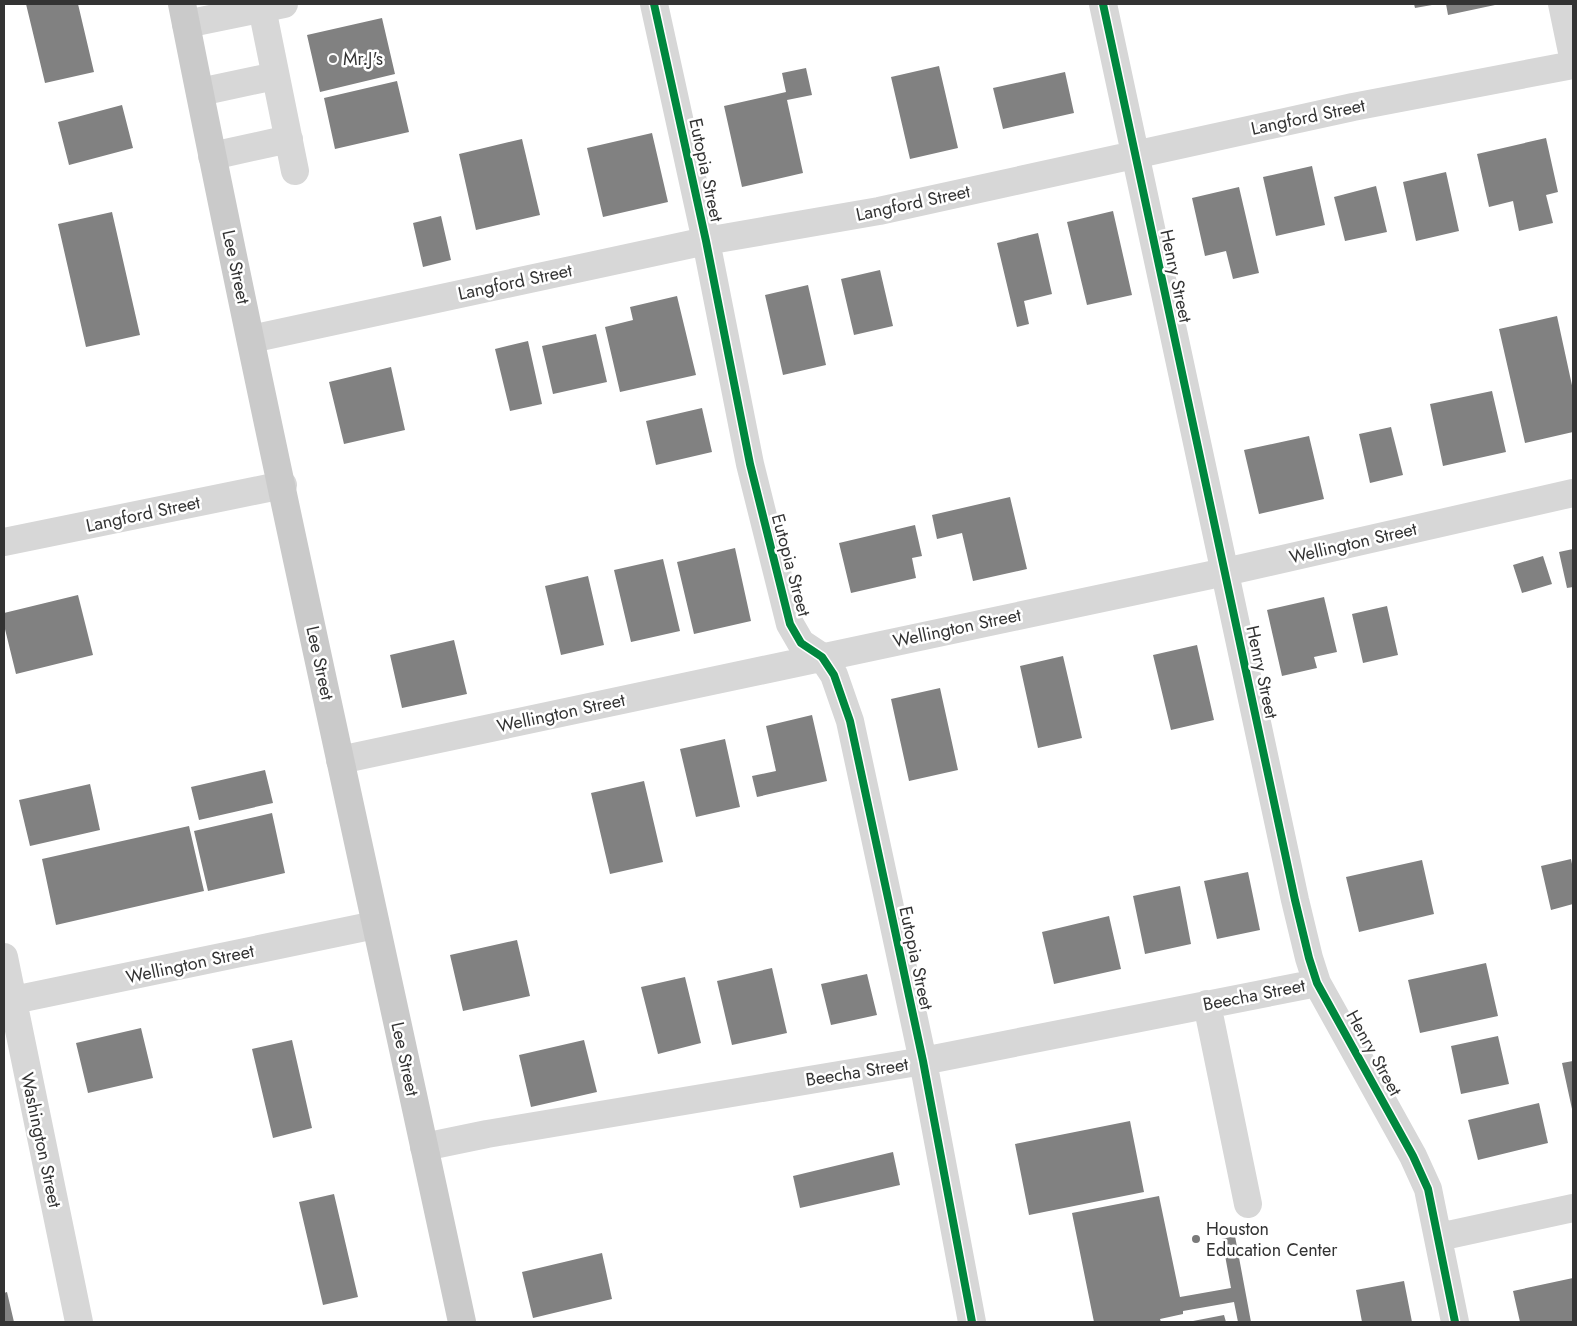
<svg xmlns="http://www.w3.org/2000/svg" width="1577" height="1326" font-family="Jost,sans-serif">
	<rect width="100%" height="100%" fill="#fff"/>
	<path fill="#818181" d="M26 4H78L94 72 45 83Z
		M1414 4H1432V5L1415 8Z
		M1446 4H1495V5L1448 15Z
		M382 18 395 74 320 92 307 35Z
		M939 66 958 148 910 159 891 77Z
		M806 68 812 95 787 100 803 173 742 187 724 106 786 92 782 73Z
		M1065 72 1074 113 1003 129 993 88Z
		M397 81 409 132 335 149 324 98Z
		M122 105 133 148 69 165 58 122Z
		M652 133 668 202 603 217 587 148Z
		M1546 138 1558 192 1546 195 1553 223 1519 231 1513 201 1489 207 1477 154Z
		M522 139 540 215 476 230 459 154Z
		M1312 166 1325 225 1276 236 1263 177Z
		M1446 172 1459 231 1416 241 1403 182Z
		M1376 186 1387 232 1345 241 1334 197Z
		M1239 187 1259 273 1233 279 1226 251 1205 256 1192 198Z
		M1113 211 1132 295 1087 305 1067 222Z
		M112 212 140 335 86 347 58 224Z
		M441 216 451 260 423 267 413 223Z
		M1038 233 1052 294 1024 301 1029 324 1017 327 997 243Z
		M880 270 893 326 854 335 841 279Z
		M808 285 826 365 783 375 765 295Z
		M677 296 696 375 620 392 605 327 633 320 630 307Z
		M1557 316 1573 390V432L1525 443 1499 329Z
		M596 334 607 382 553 394 542 346Z
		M528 341 542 404 510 411 495 349Z
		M391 367 405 430 344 444 329 382Z
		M1492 391 1506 452 1443 466 1430 404Z
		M702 408 712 452 656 465 646 421Z
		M1391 427 1403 475 1370 483 1359 434Z
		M1309 436 1324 499 1259 514 1244 450Z
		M1010 497 1027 569 973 581 962 533 937 539 932 515Z
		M915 525 922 556 912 558 916 578 851 593 839 543Z
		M735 548 751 621 694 634 677 562Z
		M1573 549V587L1567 588 1559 552Z
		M1543 556 1552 584 1522 593 1513 565Z
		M663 559 680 631 631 642 614 570Z
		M588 576 604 645 561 655 545 586Z
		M78 595 93 655 16 674 4 625V613Z
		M1324 597 1337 652 1314 657 1317 668 1282 676 1267 610Z
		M1387 606 1398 655 1363 663 1352 614Z
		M454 640 467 694 402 708 390 655Z
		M1197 645 1214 720 1171 730 1153 655Z
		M1063 656 1082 738 1038 748 1020 666Z
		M940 688 958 770 909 781 891 699Z
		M812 715 827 781 757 797 752 776 776 771 766 726Z
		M725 739 740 807 696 817 680 749Z
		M265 770 273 803 199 820 191 787Z
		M644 781 663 862 610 874 591 793Z
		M90 784 100 830 30 846 19 800Z
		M272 813 285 873 208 891 194 831Z
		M189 826 204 891 56 925 42 859Z
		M1571 859 1573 869V904L1551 910 1541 866Z
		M1422 860 1434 914 1359 932 1346 877Z
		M1248 872 1260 930 1217 939 1204 881Z
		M1180 886 1191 944 1145 954 1133 896Z
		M1109 916 1121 969 1054 984 1042 932Z
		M517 940 530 996 463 1011 450 955Z
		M1486 963 1498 1016 1420 1033 1408 980Z
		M772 968 787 1033 732 1045 717 981Z
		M867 974 877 1015 831 1025 821 984Z
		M685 977 701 1043 658 1054 641 987Z
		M141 1028 153 1078 88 1093 76 1043Z
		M1498 1036 1509 1084 1461 1094 1451 1046Z
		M292 1040 312 1128 273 1138 252 1049Z
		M584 1040 597 1092 531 1107 519 1055Z
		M1573 1061V1108L1572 1109 1562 1063Z
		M1539 1103 1548 1143 1478 1160 1468 1120Z
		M1130 1121 1144 1192 1029 1215 1015 1144Z
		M893 1152 900 1185 800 1208 793 1176Z
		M334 1194 358 1297 323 1305 299 1202Z
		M1159 1196 1180 1297 1231 1288 1222 1239 1235 1236 1251 1322H1238L1234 1302 1183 1311V1314L1160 1319 1161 1322H1094L1072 1213Z
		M602 1253 612 1299 533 1318 522 1272Z
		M1573 1278V1321L1567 1322H1520L1513 1291Z
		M1404 1281 1412 1322H1362L1356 1290Z
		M7 1292 14 1322H4V1293Z
		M1224 1315 1226 1322H1194L1193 1321Z"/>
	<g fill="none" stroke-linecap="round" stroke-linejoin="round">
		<path stroke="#d7d7d7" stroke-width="28" d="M654 4 706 241 750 464 790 624 801 643 822 657 834 675 850 721 923 1061 972 1322
			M1103 4 1295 900 1309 958 1317 983 1413 1156 1428 1189 1455 1322
			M1562 4 1573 57
			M262 8 295 171
			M186 24 284 4
			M200 92 275 76
			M212 156 289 139
			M251 339 706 241 879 211 1353 107 1573 65
			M4 542 283 485
			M340 760 1225 572 1573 493
			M4 957 79 1322
			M4 1002 375 925
			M1207 1004 1248 1204
			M424 1147 487 1134 923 1061 1317 983
			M1439 1237 1573 1208"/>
		<path stroke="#cacaca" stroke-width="28" d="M182 4C269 445 368 883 462 1322"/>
		<defs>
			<path id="cycleway" d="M654 4 706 241 750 464 790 624 801 643 822 657 834 675 850 721 923 1061 972 1322
				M1103 4 1295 900 1309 958 1317 983 1413 1156 1428 1189 1455 1322"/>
		</defs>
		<use href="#cycleway" stroke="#fff" stroke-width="11"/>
		<use href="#cycleway" stroke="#00873e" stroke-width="8"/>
	</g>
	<g fill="#7a7a7a" stroke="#fff" stroke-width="2">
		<circle cx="333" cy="59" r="5"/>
		<circle cx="1196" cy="1239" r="5"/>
	</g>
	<g text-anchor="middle" stroke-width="5" stroke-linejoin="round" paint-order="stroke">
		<g font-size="18" fill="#333" stroke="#fff" text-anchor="start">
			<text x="343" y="65">Mr.J's</text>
			<text x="1206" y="1235">Houston<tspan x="1206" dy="21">Education Center</tspan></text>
		</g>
		<g font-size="18" fill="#333" stroke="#fff">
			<text transform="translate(1308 117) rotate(-12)" y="6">Langford Street</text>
			<text transform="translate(706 170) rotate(78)" y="6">Eutopia Street</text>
			<text transform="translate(913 203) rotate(-12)" y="6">Langford Street</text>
			<text transform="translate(236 267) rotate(78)" y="6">Lee Street</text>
			<text transform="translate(1176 276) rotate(78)" y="6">Henry Street</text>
			<text transform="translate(515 282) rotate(-12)" y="6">Langford Street</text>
			<text transform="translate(143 514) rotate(-12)" y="6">Langford Street</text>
			<text transform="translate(1353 543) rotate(-13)" y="6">Wellington Street</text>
			<text transform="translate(791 565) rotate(75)" y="6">Eutopia Street</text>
			<text transform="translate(957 628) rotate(-12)" y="6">Wellington Street</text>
			<text transform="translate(320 663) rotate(78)" y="6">Lee Street</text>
			<text transform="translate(1262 672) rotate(78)" y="6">Henry Street</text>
			<text transform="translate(561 713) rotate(-12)" y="6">Wellington Street</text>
			<text transform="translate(916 958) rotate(78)" y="6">Eutopia Street</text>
			<text transform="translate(190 964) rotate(-12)" y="6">Wellington Street</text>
			<text transform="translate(1254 995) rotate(-11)" y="6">Beecha Street</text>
			<text transform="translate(1374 1053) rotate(61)" y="6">Henry Street</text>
			<text transform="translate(405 1059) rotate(78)" y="6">Lee Street</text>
			<text transform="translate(857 1072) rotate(-9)" y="6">Beecha Street</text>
			<text transform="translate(41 1140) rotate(78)" y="6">Washington Street</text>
		</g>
	</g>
	<rect width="1577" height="1326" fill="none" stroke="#333333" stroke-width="10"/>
</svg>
